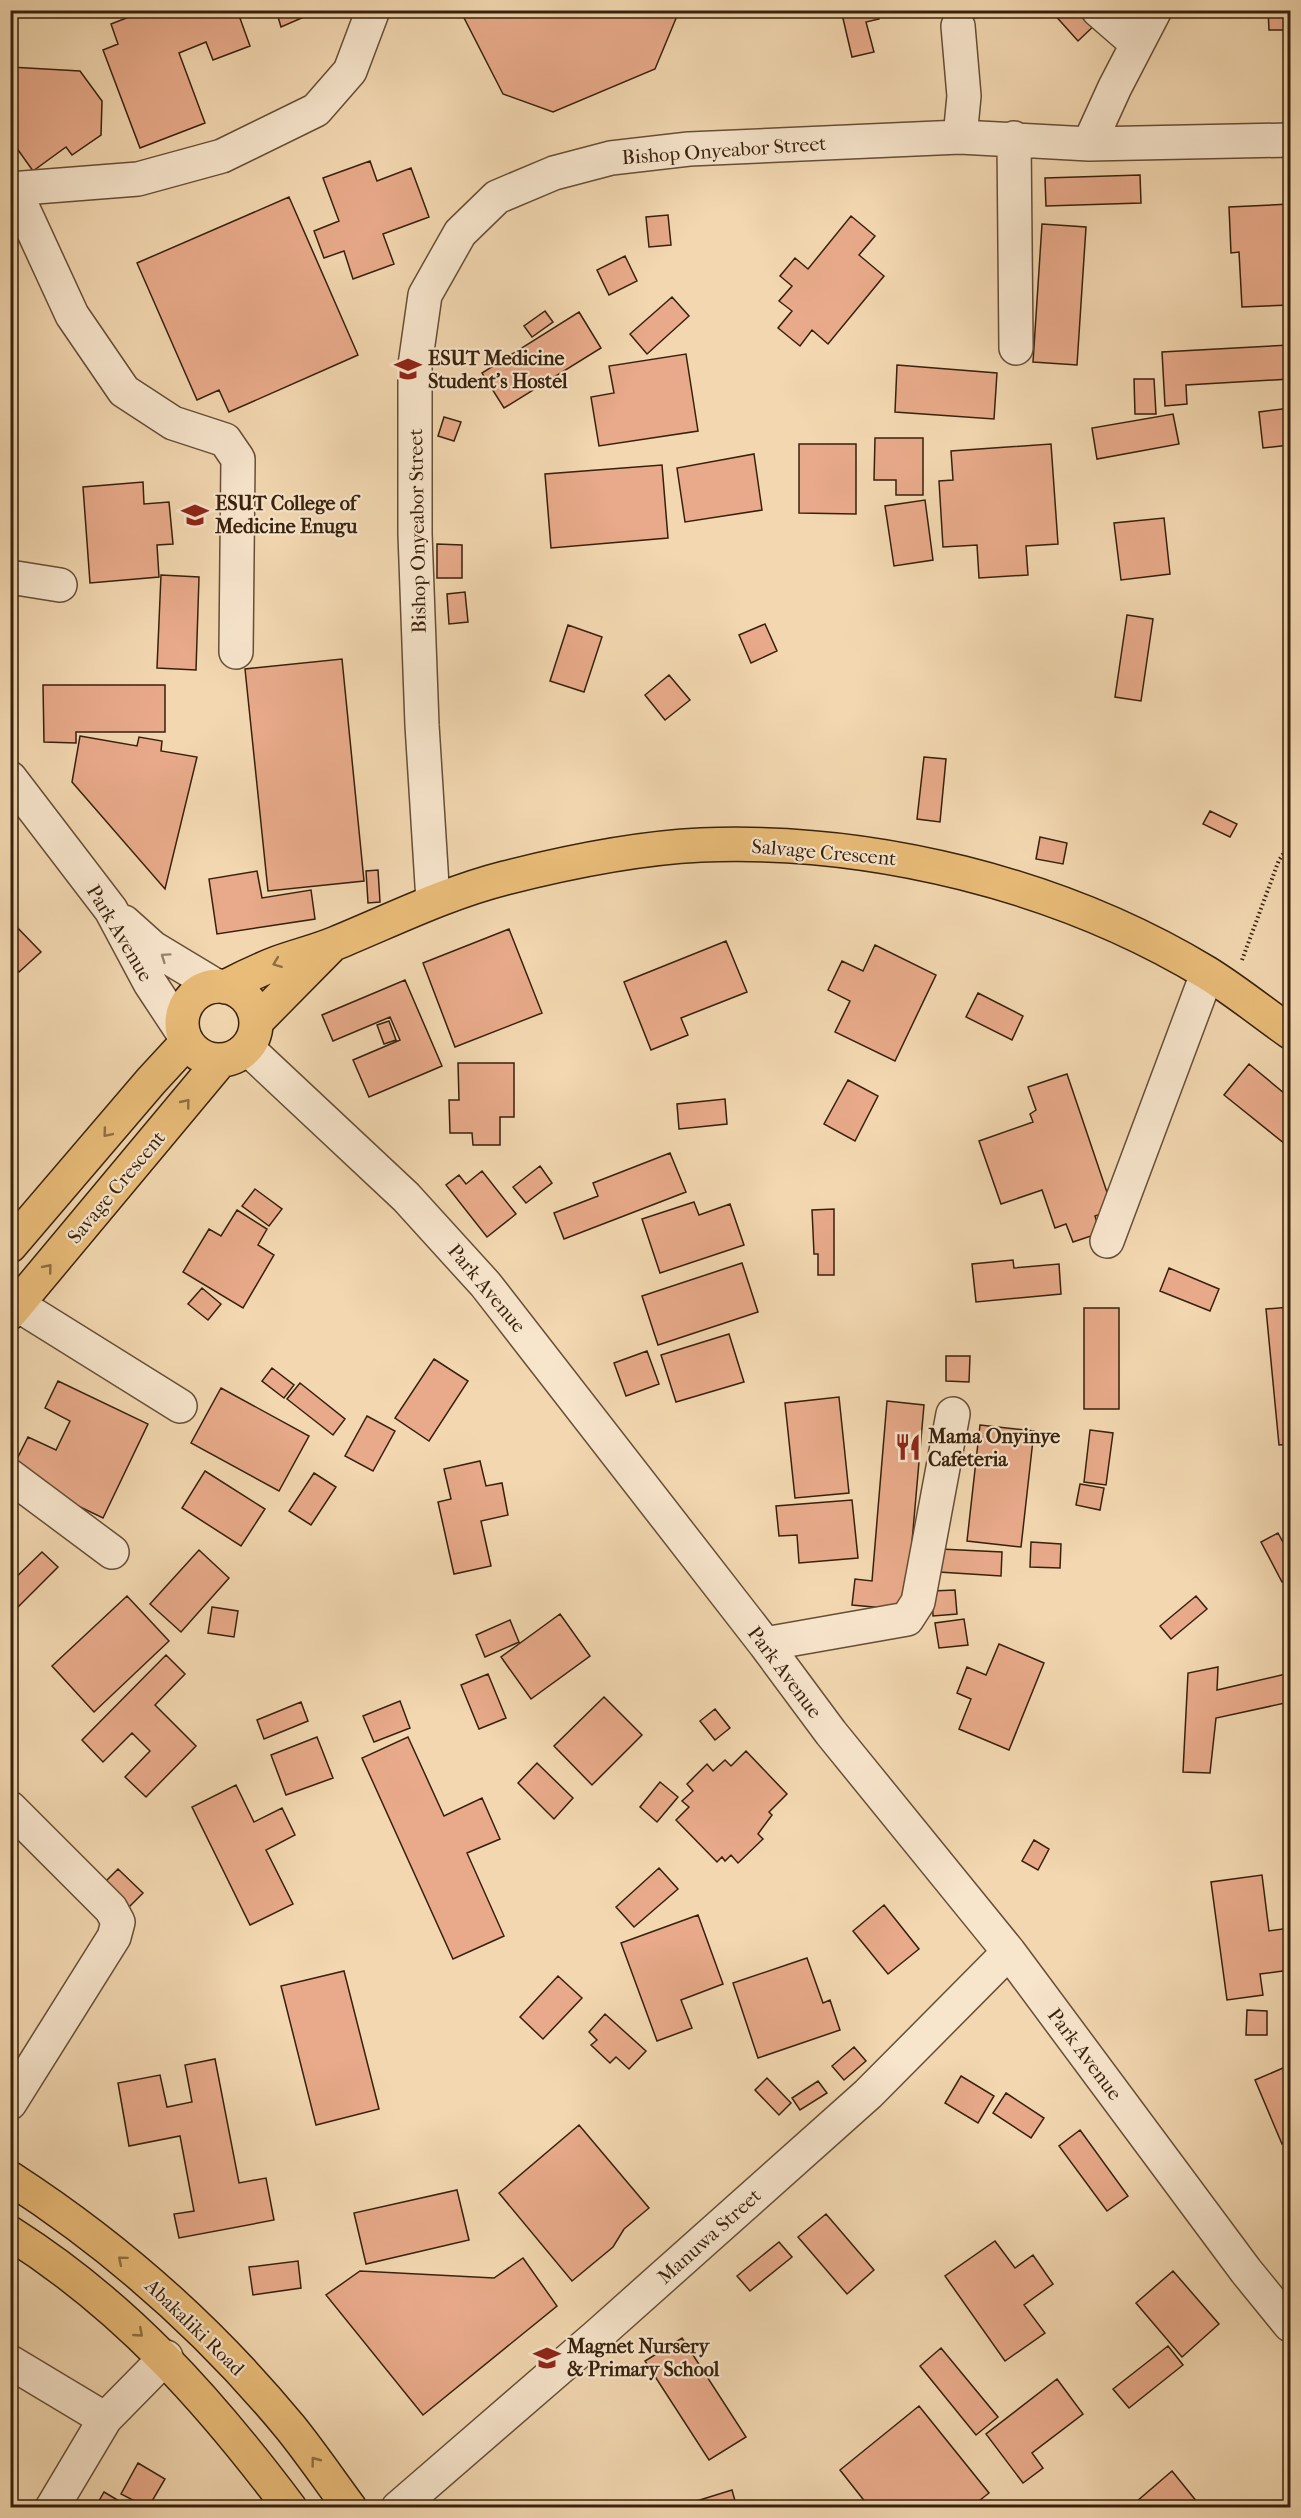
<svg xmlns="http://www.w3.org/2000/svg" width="1301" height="2518" font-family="'IM FELL French Canon',serif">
	<rect width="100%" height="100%" fill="#f2d7b0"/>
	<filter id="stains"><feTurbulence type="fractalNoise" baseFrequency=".00333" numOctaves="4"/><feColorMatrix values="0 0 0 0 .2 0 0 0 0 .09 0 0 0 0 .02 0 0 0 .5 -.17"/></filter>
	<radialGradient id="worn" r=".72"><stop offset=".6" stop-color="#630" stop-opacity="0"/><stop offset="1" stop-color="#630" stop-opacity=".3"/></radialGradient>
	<path fill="#e8aa8a" stroke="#38210c" stroke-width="1.5" d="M147 10H237L250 46 213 60 206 42 179 53 205 123 140 148 103 50 118 44 111 24Z
		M276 10H320L281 27Z
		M460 10H675L677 16 655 69 553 112 503 94Z
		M841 10H877L879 19 866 22 874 52 852 57Z
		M971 10H1025V13L971 18Z
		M1056 10H1091L1100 20 1078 41 1053 13Z
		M1268 10H1290V30H1269Z
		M10 67 80 71 102 101 101 135 72 155 66 147 33 171 16 147H10Z
		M370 161 377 181 411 168 429 217 383 234 394 264 353 279 344 251 324 258 314 231 339 221 323 178Z
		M1140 175 1141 203 1046 206 1045 178Z
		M289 197 358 355 229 412 219 390 197 400 137 263Z
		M1290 204V305L1242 307 1239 252 1231 253 1229 207Z
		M668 215 671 245 649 247 646 217Z
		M851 216 875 236 859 255 884 276 828 344 812 330 800 346 778 328 792 311 779 301 792 286 780 276 795 258 808 269Z
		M1042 224 1086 227 1077 365 1033 362Z
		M625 256 637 281 609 295 597 270Z
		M672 297 689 316 647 354 630 334Z
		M545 311 553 322 532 337 524 326Z
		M579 312 601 348 504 408 482 373Z
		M1290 345V379L1186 385 1187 404 1165 406 1162 352Z
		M686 354 698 431 599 446 591 397 614 393 609 366Z
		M897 365 997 373 994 419 895 412Z
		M1134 379H1154L1156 414H1135Z
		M1290 408V445L1263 448 1259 412Z
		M1173 414 1179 444 1097 459 1092 428Z
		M444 417 461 422 454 441 438 436Z
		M875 438H923V495H896V480H874Z
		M799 444H856V514L799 513Z
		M1051 444 1058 544 1026 546 1028 575 979 578 977 545 943 547 939 481 953 480 951 451Z
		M754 454 762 510 685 522 677 468Z
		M662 465 668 538 551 548 545 474Z
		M143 482 144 504 169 502 173 544 157 545 159 577 90 583 83 487Z
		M925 500 933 560 894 566 885 506Z
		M1164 518 1170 574 1121 580 1114 523Z
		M437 544 462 545V578H437Z
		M161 575 199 577 196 670 157 668Z
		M465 592 468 622 449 624 447 594Z
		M1127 615 1153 619 1141 701 1115 697Z
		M765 624 777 651 751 663 739 635Z
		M568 625 602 637 584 692 550 681Z
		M342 659 364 881 268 891 245 669Z
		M669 675 690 700 665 720 645 695Z
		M43 685H165V732H76V743L44 742Z
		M80 736 137 746 139 737 162 741 161 751 197 757 165 889 72 782Z
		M924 757 946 759 940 822 917 819Z
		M1210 811 1237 824 1230 837 1203 824Z
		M1040 837 1067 843 1063 864 1036 859Z
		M378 870 380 902 368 903 366 871Z
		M257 871 262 898 311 890 315 919 217 934 209 879Z
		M10 920 41 952 19 972 10 963Z
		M509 929 542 1013 455 1047 423 963Z
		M726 941 747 992 681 1018 688 1035 651 1050 624 982Z
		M875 945 936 975 895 1061 835 1032 850 1001 828 990 842 961 863 971Z
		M405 980 442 1066 369 1097 353 1060 400 1040 390 1017 333 1041 322 1015Z
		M978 993 1023 1016 1012 1040 966 1017Z
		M389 1021 396 1040 384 1044 377 1025Z
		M458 1063H514V1117H500V1145H473L472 1133H450L449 1100H459Z
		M1249 1064 1290 1098V1148L1224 1095Z
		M1067 1074 1113 1210 1095 1216 1100 1233 1073 1242 1066 1224 1055 1228 1042 1190 1001 1204 979 1141 1033 1122 1030 1114 1036 1110 1028 1087Z
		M848 1080 878 1096 855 1141 824 1124Z
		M725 1099 727 1124 679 1129 677 1104Z
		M670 1153 686 1192 564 1239 554 1213 598 1196 593 1183Z
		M540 1166 552 1183 526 1203 513 1187Z
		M482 1171 516 1214 487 1237 446 1185 459 1175 466 1184Z
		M255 1189 282 1209 269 1226 242 1206Z
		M694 1202 699 1215 730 1204 744 1245 660 1273 642 1219Z
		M834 1209V1275H818V1254H814L812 1210Z
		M237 1210 267 1229 258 1245 274 1255 243 1308 183 1272 209 1229 221 1236Z
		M1013 1260 1014 1268 1059 1264 1061 1294 976 1302 972 1264Z
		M742 1263 758 1312 658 1345 642 1296Z
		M1169 1268 1219 1289 1210 1311 1160 1291Z
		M202 1288 221 1304 208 1320 188 1304Z
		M1290 1307V1444L1279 1445 1266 1309Z
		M1084 1308H1119V1409H1084Z
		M729 1334 744 1382 676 1402 661 1355Z
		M647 1351 659 1384 626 1396 614 1363Z
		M946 1356H970L969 1382 946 1381Z
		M434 1359 468 1381 429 1441 395 1418Z
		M272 1368 294 1385 284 1398 262 1381Z
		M58 1381 148 1424 103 1518 10 1473 28 1437 56 1450 70 1421 45 1408Z
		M300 1383 345 1419 333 1435 287 1399Z
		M221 1388 309 1436 279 1491 191 1443Z
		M839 1397 849 1493 795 1498 785 1403Z
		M887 1401 924 1405 906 1610 852 1605 855 1579 872 1581Z
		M367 1416 395 1431 373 1471 345 1456Z
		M980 1425 1034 1431 1021 1547 967 1541Z
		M1090 1430 1113 1433 1106 1485 1084 1482Z
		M480 1461 486 1486 502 1483 508 1515 481 1521 491 1566 454 1574 438 1502 451 1499 444 1469Z
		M205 1471 265 1509 241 1546 182 1508Z
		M314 1473 336 1487 311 1525 289 1511Z
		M1080 1484 1104 1488 1100 1510 1076 1505Z
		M852 1500 858 1558 799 1563 797 1535 779 1536 776 1506Z
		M1278 1533 1290 1555V1577L1282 1582 1261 1542Z
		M1031 1542 1061 1544 1060 1568 1030 1567Z
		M940 1549 1002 1552 1001 1576 939 1572Z
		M199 1550 229 1578 181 1632 150 1604Z
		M42 1552 58 1567 10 1615V1583Z
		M955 1590 957 1614 933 1616 932 1591Z
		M127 1596 169 1641 94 1712 52 1666Z
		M1196 1596 1207 1609 1171 1639 1160 1626Z
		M212 1607 238 1611 234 1637 208 1633Z
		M560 1614 590 1656 531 1699 501 1657Z
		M964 1619 968 1645 939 1648 935 1623Z
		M510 1620 519 1642 485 1657 476 1635Z
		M999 1644 1044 1663 1009 1750 959 1729 971 1699 957 1693 967 1667 986 1675Z
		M166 1655 185 1674 155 1705 196 1746 146 1797 125 1777 150 1751 132 1733 103 1762 82 1740Z
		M1218 1667 1217 1690 1290 1673V1702L1216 1718 1210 1773 1183 1772 1188 1673Z
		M488 1674 506 1718 479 1729 461 1685Z
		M604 1697 642 1735 592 1785 554 1746Z
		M400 1701 410 1728 374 1742 363 1716Z
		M301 1702 308 1721 264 1739 257 1720Z
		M715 1709 730 1728 715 1740 700 1721Z
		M317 1737 333 1778 286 1795 271 1755Z
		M408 1737 444 1816 482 1798 500 1839 467 1853 504 1936 453 1959 362 1758Z
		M746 1751 787 1794 769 1812 772 1815 758 1834 763 1839 738 1863 731 1855 725 1861 722 1857 717 1862 676 1820 689 1807 682 1801 693 1791 687 1784 707 1764 713 1771 725 1760 731 1766Z
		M537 1763 573 1798 554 1819 518 1783Z
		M660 1782 678 1797 657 1822 640 1807Z
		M236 1785 254 1822 282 1808 295 1835 266 1850 293 1904 250 1925 192 1807Z
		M1034 1840 1049 1849 1038 1870 1022 1861Z
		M659 1868 678 1889 634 1927 616 1907Z
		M118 1869 143 1893 123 1913 98 1889Z
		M1262 1875 1269 1931 1290 1928V1970L1260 1974 1263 1995 1227 2000 1211 1882Z
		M884 1905 919 1949 888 1974 853 1931Z
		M698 1915 723 1984 681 2000 692 2028 657 2041 621 1943Z
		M807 1958 823 2003 830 2000 840 2030 758 2058 733 1983Z
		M344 1971 379 2109 316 2125 281 1986Z
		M558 1976 582 1998 543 2039 520 2017Z
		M1247 2010 1267 2011V2035H1246Z
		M605 2014 646 2051 629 2069 616 2057 610 2063 591 2045 597 2040 589 2032Z
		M854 2047 866 2061 844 2080 832 2066Z
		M215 2059 239 2183 266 2178 274 2220 179 2238 174 2214 194 2211 180 2136 129 2146 118 2083 160 2075 167 2107 192 2102 185 2065Z
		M1290 2065V2140L1282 2144 1255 2080Z
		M961 2076 994 2096 978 2123 945 2103Z
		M767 2078 791 2103 779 2115 755 2090Z
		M818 2081 827 2093 800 2110 792 2098Z
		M1006 2093 1044 2118 1031 2138 993 2113Z
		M579 2125 649 2208 624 2229 613 2247 572 2281 499 2193Z
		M1080 2130 1128 2196 1107 2211 1059 2146Z
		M457 2190 469 2240 366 2264 354 2213Z
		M826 2214 874 2270 847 2294 798 2237Z
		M995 2241 1015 2268 1033 2255 1053 2284 1024 2305 1045 2333 1005 2361 945 2276Z
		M779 2242 792 2257 750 2291 737 2276Z
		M523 2258 557 2306 423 2415 326 2295 360 2271 494 2278Z
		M298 2261 301 2288 253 2295 249 2267Z
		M1173 2271 1219 2324 1182 2357 1136 2303Z
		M682 2338 746 2437 709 2460 645 2361Z
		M1168 2346 1183 2365 1129 2408 1113 2389Z
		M941 2348 998 2417 976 2435 920 2366Z
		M1057 2379 1083 2414 1032 2453 1043 2468 1023 2483 986 2434Z
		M919 2406 989 2493 970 2508H870L840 2470Z
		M138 2463 165 2479 148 2508 121 2494Z
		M1172 2471 1202 2508H1129Z
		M732 2490 737 2508H674Z
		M104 2492 131 2508H95Z"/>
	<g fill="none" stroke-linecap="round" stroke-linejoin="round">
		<defs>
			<path id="minor" d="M1098 10 1136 43
				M958 26 964 96 960 137
				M1014 138 1016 348
				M1089 144 1115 87 1155 10
				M10 189 138 179 222 156 316 110 350 71 373 10
				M14 189 72 315 124 391 173 423 225 440 238 459 236 652
				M10 577 60 585
				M10 778 111 910 150 983 183 1033
				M433 901 422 725 415 534V365L425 295 460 233 497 197 554 173 611 158 689 149 960 137 1089 144 1290 140
				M124 922 153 948 216 986
				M247 1048 406 1197 486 1285 765 1644 831 1733 1009 1952 1246 2271 1290 2325
				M1107 1241 1207 974
				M18 1305 180 1406
				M10 1476 112 1552
				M765 1644 907 1619 918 1602 953 1414
				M10 1808 111 1909 118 1922 114 1937 10 2103
				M10 2362 105 2419
				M52 2508 105 2419 166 2357
				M398 2508 599 2334 868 2094 1009 1952"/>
			<path id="major" d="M182 1023a37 37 0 1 1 74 0a37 37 0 1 1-74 0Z
				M225 987C242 978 259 970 277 963 296 956 317 951 336 943 392 920 446 893 505 878 568 862 636 848 701 845 872 838 1060 884 1207 973 1236 991 1263 1013 1290 1032
				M256 1022 329 948
				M10 1246 151 1081 187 1042
				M10 1313 221 1060
				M10 2178C115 2246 210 2330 290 2427 311 2453 330 2481 350 2508
				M10 2233C125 2306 209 2400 290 2508"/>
		</defs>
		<use href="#minor" stroke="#664e35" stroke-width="36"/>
		<use href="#major" stroke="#38210c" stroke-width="36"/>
		<path stroke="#38210c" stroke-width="4" stroke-dasharray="1.5 3" stroke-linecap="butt" d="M1242 960 1279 860 1290 845"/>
		<use href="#minor" stroke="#f7e5cc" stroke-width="33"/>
		<use href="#major" stroke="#e9bc78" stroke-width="33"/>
	</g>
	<defs><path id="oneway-chevron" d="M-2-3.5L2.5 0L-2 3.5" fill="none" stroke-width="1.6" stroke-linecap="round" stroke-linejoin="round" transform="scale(1.5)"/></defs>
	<use stroke="#98836c" href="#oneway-chevron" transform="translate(165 957) rotate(-145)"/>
	<g stroke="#906e42">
		<use href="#oneway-chevron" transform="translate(277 963) rotate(159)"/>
		<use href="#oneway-chevron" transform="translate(186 1103) rotate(-51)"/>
		<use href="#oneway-chevron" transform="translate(107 1133) rotate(130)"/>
		<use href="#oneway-chevron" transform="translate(48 1268) rotate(-51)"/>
		<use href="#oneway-chevron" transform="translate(122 2260) rotate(-140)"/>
		<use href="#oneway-chevron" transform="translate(139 2333) rotate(41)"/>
		<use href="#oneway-chevron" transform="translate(315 2461) rotate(-127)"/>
	</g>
	<defs>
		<symbol id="university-bare" viewBox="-9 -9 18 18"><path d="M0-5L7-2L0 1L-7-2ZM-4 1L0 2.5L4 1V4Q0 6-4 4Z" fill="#8f2418" stroke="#f7e5cc" stroke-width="2.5" paint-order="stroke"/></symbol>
		<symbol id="restaurant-bare" viewBox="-9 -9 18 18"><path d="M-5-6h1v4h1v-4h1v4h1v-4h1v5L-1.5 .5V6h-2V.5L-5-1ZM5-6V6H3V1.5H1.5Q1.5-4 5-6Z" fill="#8f2418" stroke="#f7e5cc" stroke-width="2.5" paint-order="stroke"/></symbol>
		<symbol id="school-bare" viewBox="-9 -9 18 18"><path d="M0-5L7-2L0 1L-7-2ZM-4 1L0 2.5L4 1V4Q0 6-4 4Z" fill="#8f2418" stroke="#f7e5cc" stroke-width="2.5" paint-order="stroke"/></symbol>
	</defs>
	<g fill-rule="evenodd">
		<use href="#university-bare" x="389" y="350" width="38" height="38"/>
		<use href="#university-bare" x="176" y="496" width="38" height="38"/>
		<use href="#restaurant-bare" x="889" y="1428" width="38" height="38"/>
		<use href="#school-bare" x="528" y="2339" width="38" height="38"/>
	</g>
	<g text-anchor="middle" stroke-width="4.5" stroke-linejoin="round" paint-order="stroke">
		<g font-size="20" fill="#38210c" stroke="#f7e5cc">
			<text transform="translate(724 150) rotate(-4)" y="7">Bishop Onyeabor Street</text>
			<text transform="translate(417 531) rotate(-91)" y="7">Bishop Onyeabor Street</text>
			<text transform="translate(824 852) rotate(5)" y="7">Salvage Crescent</text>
			<text transform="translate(120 933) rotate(59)" y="7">Park Avenue</text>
			<text transform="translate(116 1187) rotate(-50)" y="7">Savage Crescent</text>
			<text transform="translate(487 1288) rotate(50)" y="7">Park Avenue</text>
			<text transform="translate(785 1672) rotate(53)" y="7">Park Avenue</text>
			<text transform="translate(1085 2054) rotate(53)" y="7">Park Avenue</text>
			<text transform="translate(709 2236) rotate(-42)" y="7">Manuwa Street</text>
			<text transform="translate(195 2327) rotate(44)" y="7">Abakaliki Road</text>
		</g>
		<g font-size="20" font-weight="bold" fill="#38210c" stroke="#f7e5cc" text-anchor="start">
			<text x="428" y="365">ESUT Medicine<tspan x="428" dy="23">Student's Hostel</tspan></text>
			<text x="215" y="510">ESUT College of<tspan x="215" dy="23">Medicine Enugu</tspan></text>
			<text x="928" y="1443">Mama Onyinye<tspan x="928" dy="23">Cafeteria</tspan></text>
			<text x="567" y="2353">Magnet Nursery<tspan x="567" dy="23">&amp; Primary School</tspan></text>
		</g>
	</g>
	<rect width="1301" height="2518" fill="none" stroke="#f2d7b0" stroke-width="36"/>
	<rect x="12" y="12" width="1277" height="2494" fill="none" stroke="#38210c" stroke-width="3"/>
	<rect x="18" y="18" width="1265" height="2482" fill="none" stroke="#38210c" stroke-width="1.5"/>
	<rect width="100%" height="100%" filter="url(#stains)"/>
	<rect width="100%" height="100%" fill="url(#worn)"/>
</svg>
